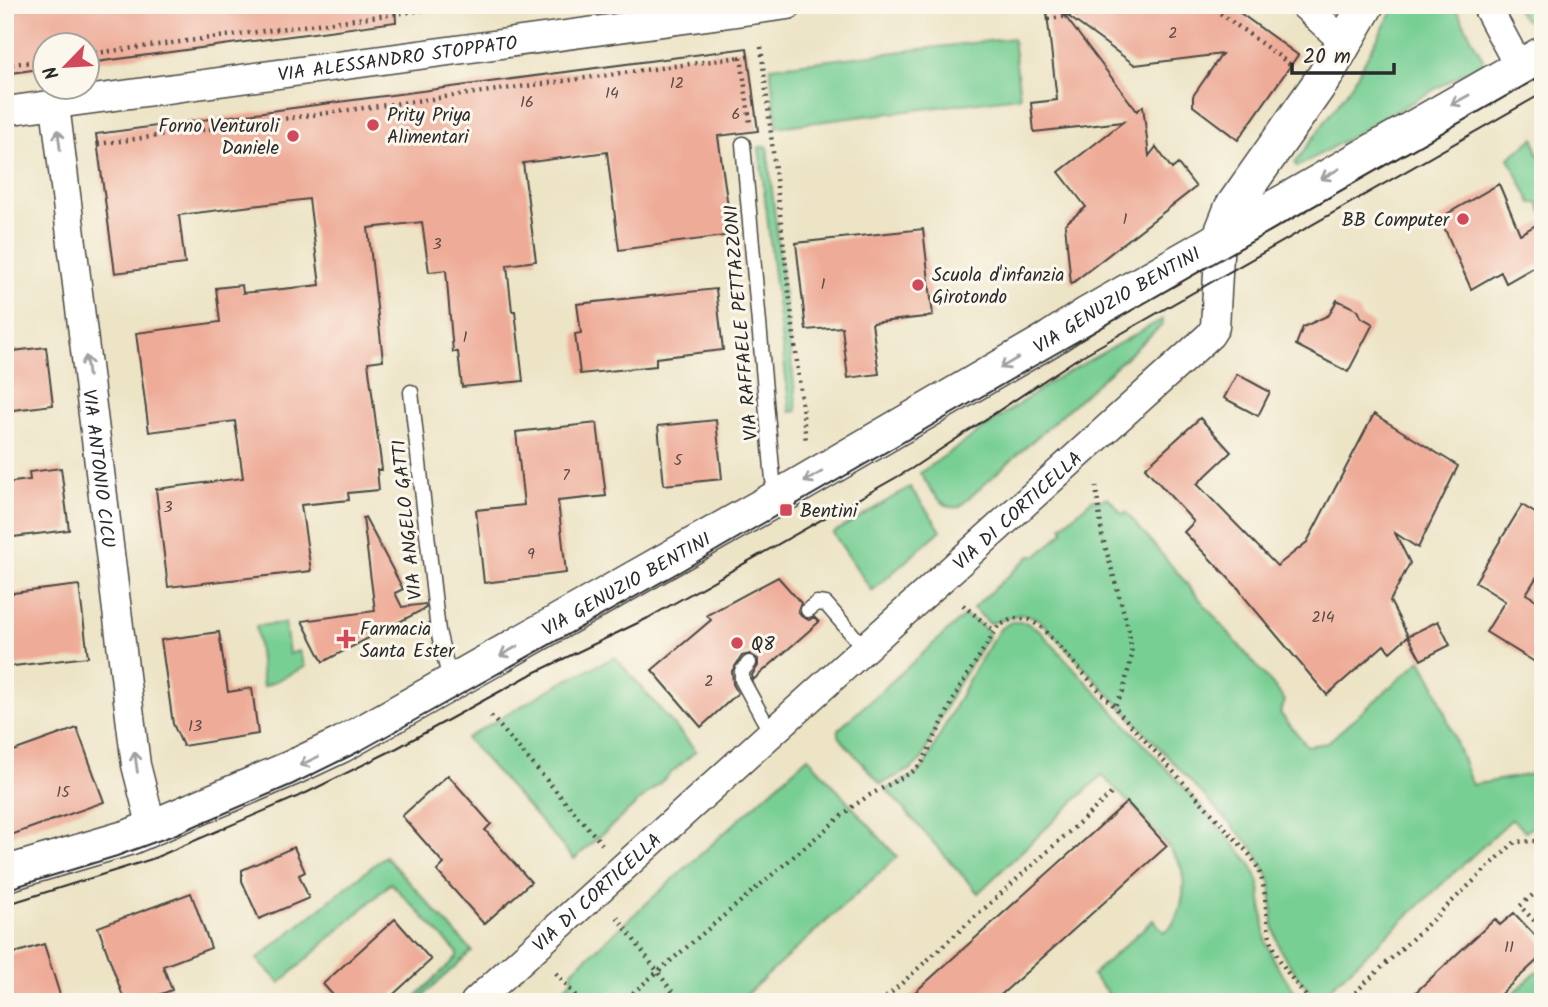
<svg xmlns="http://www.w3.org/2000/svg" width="1548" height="1007" font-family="Kalam,sans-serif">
	<rect width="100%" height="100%" fill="#fbf7ec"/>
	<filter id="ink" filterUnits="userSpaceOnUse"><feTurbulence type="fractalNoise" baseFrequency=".0143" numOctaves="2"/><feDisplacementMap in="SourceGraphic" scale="14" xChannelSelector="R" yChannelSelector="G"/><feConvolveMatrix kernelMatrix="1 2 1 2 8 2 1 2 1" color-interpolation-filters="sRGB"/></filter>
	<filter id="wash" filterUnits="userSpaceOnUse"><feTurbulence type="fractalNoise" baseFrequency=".00686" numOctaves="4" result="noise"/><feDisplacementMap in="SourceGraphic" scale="28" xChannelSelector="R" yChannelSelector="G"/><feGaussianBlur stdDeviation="1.57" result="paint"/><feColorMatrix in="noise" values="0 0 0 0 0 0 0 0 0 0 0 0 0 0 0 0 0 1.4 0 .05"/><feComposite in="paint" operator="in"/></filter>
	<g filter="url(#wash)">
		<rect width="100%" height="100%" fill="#ede4c6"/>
		<path fill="#78cf94" stroke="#527d60" stroke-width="2" d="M1396 5H1454L1483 59V62L1297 167 1295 163 1351 86Z
			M1515 5H1543V16C1526 25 1523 21 1515 5Z
			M1013 38 1020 97 777 127 770 67Z
			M1534 138 1538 155 1543 161V214L1538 203H1531L1509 158Z
			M767 146 797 411 790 412 759 147Z
			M1163 319V324L959 507C941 511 929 486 920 473L1052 381Z
			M910 487 941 530 872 591 833 533Z
			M1108 497 1122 514 1126 512 1282 696 1285 701 1280 713 1307 746 1327 743 1421 660 1434 684 1472 785 1543 772V817L1526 832 1512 819 1317 1000 1296 974 1280 950 1273 925 1271 882 1254 849 1040 620C1014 607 1010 622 989 623L973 608 1031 555 1037 556 1064 531 1062 526 1093 499 1098 501Z
			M964 616C972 618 986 627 989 635L953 692 922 759 911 769 881 784 838 736V730Z
			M1011 622H1025L1038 629 1199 804 1251 864 1259 882 1266 943 1279 970 1303 1002H1100L1108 993 1092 975 1153 920 1164 932C1174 926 1178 916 1181 905 1184 893 1185 879 1181 867 1170 842 1123 797 1102 775L978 893 886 789 915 775 923 768 971 675 1000 629Z
			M285 623 289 654 299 651 305 667 263 687 256 626Z
			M615 657 696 751 574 859 466 738 563 682Z
			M808 757 897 857 738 1002H549L572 980V971Z
			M385 856 472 951 416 1002H410L457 957V952L391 883 280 983 257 959Z
			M1543 966V1002H1514L1509 997Z"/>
		<g id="blocks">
			<path fill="#eeab97" d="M5 5H395L396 22 88 63V46H46V68L5 74Z
				M1046 5H1229L1298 55 1238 140 1193 106V96L1222 54 1135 65 1061 11 1137 111 1143 106 1149 156 1156 147 1172 169 1178 164 1196 187 1071 284 1065 224 1086 207 1059 172 1123 122 1034 132 1031 103 1057 100Z
				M747 48 758 131 718 136 732 235 619 250 607 152 523 163 536 261 507 265 512 311H515L523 381 462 387 458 352H453L446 270 429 272 422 222 368 228 383 360 368 362 382 470H377L379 490 348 493 349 500 301 505 311 571 168 587 156 489 243 478 235 421 149 432 136 333 220 322 216 288 242 285 243 293 320 285 309 199 179 215 185 264 115 273 96 134Z
				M1499 184 1520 234 1543 221V262L1506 283 1501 272 1471 289 1440 218Z
				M923 229 933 316 872 323 879 374 848 378 842 327 806 330 796 243Z
				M716 289 723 350 656 358V366L580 374 575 334 581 333 577 304Z
				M1337 300 1358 310 1361 317 1373 324 1348 372 1296 345 1303 327 1329 315Z
				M46 347 53 405 5 411V352Z
				M1237 374 1270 392 1258 416 1224 398Z
				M1374 414 1458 466 1418 548 1395 533 1410 563 1390 601 1408 636 1390 652 1384 645 1327 695 1245 598 1239 589 1184 532 1194 522 1145 468 1200 418 1231 452 1197 484 1277 566 1307 542Z
				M716 420 722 479 664 485 658 426Z
				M597 423 606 496 558 501 566 573 484 583 476 510 524 505 516 432Z
				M61 468 69 530 5 538V483L30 480 29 472Z
				M1522 505 1543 518V567L1526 594 1543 604V667L1486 632 1505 601 1475 582Z
				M365 517 403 589 395 593 402 607 425 604 426 608 323 662 302 621 375 611 363 518Z
				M778 577 801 603 798 611 801 616 809 620 814 617 819 622 753 680 752 675 758 666V659L750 654 742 656 732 671 733 684 738 693 701 727 652 670 711 620 707 615Z
				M79 585 88 657 5 667V594Z
				M1438 621 1450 645 1421 660 1408 636Z
				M219 632 228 692 252 688 258 734 183 746 173 724 161 640Z
				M77 728 104 802 5 837V754Z
				M448 775 491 824 485 830 531 882 484 924 437 871 444 864 402 816Z
				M1127 802 1167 846 993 1002H904Z
				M294 847 305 872 299 875 309 898 259 919 242 881V870Z
				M191 893 211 948 163 966 172 990 140 1002H125L98 927Z
				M1514 913 1543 944V955L1492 1002H1405L1495 919 1500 925Z
				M395 919 431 960 385 1002H339L323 984Z
				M44 944 60 995 39 1002H5V956Z"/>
		</g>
	</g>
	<g filter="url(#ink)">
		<use href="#blocks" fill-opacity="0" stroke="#484742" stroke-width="2"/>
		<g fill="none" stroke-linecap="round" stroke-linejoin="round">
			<defs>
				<path id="service" d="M743 144 773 480 778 496
					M411 392 438 631 447 668 453 681
					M808 610 817 603 826 604 865 649
					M749 663 742 671V680L771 733"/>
				<g id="minor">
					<path d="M1304 5 1345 43"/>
					<path d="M1486 5 1519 67"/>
					<path id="s1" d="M55 105 136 765 152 828"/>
					<path id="s2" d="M5 111 788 5"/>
					<path id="s3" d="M475 1002 1210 335 1215 327 1220 238"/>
				</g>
				<g id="tertiary">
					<path d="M1220 238 1232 208 1325 76 1366 5"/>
					<path id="s4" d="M5 874 130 837 292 768 341 745 779 497 1050 339 1087 315 1543 54"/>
				</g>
			</defs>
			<use href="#service" stroke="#484742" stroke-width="17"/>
			<use href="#minor" stroke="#484742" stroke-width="31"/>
			<use href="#tertiary" stroke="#484742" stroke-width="38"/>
			<path stroke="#484742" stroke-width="4.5" stroke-dasharray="2 5" stroke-linecap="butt" d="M1209 5 1291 65
				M1048 19 1147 5
				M761 47 806 441
				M88 54 463 5
				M748 56 741 57 750 123
				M5 65 46 60
				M98 144 741 57
				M1096 486 1102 535 1129 631 1132 655 1123 691 1115 706
				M963 605 994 631
				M491 716 602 844
				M1543 886 1520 906 1543 930
				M617 917 680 1002
				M556 973 581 1002
				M622 1002 852 807 868 796 912 772 922 763 960 687 998 626 1014 618 1030 620 1041 627 1249 854C1267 877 1264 899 1268 926 1272 955 1292 980 1311 1002
				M881 1002 1112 793
				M1345 1002 1515 842 1534 841 1543 850"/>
			<use href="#service" stroke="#fff" stroke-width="14"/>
			<use href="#minor" stroke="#fff" stroke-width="28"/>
			<use href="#tertiary" stroke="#fff" stroke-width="35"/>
			<path stroke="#2b2b2b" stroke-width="2" d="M5 890 117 856 174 835 293 784 360 751 681 571 1036 365 1543 75
				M5 905 152 859 306 793 397 748 528 676 648 618 911 469 1075 360 1543 93"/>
		</g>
		<defs><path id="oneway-shaft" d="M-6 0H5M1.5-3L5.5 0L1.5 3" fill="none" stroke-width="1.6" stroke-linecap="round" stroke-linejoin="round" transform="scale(1.75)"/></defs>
		<g stroke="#a0a0a0">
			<use href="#oneway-shaft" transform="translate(1460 100) rotate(151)"/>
			<use href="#oneway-shaft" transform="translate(59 140) rotate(-97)"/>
			<use href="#oneway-shaft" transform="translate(1330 174) rotate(150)"/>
			<use href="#oneway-shaft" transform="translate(1009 363) rotate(150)"/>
			<use href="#oneway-shaft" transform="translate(87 366) rotate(-97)"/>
			<use href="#oneway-shaft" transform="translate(813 477) rotate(150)"/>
			<use href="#oneway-shaft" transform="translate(509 651) rotate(150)"/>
			<use href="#oneway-shaft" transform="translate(309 761) rotate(155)"/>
			<use href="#oneway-shaft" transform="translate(136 762) rotate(-98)"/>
		</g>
	</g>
	<g fill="#d1495b" stroke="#fbf7ec" stroke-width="2.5">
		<circle cx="373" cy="125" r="7"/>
		<circle cx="293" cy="136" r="7"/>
		<circle cx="1463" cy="219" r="7"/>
		<circle cx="918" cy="285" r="7"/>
		<rect x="779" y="503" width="14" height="14" rx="3.5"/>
		<path d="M342.5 628.5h7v7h7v7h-7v7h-7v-7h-7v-7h7z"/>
		<circle cx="737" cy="643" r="7"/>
	</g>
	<g text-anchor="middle" stroke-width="6" stroke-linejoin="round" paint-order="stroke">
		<g font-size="16" fill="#5c4b46">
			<text x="1173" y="38">2</text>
			<text x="677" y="88">12</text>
			<text x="612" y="98">14</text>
			<text x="527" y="107">16</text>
			<text x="736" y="119">6</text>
			<text x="1125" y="224">1</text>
			<text x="437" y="249">3</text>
			<text x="823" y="289">1</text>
			<text x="465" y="342">1</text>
			<text x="678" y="465">5</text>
			<text x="566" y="480">7</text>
			<text x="168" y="512">3</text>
			<text x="531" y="559">9</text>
			<text x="1323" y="622">214</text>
			<text x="709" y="686">2</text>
			<text x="195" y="731">13</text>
			<text x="63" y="797">15</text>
			<text x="1509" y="952">11</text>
		</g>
		<g font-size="19" fill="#2b2b2b" stroke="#fbf7ec">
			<text dy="7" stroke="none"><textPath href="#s2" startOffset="396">VIA ALESSANDRO STOPPATO</textPath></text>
			<text dy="7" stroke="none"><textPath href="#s4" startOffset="1255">VIA GENUZIO BENTINI</textPath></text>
			<text transform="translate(740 323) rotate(-95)" y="7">VIA RAFFAELE PETTAZZONI</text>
			<text dy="7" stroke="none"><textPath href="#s1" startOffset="366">VIA ANTONIO CICU</textPath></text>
			<text dy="7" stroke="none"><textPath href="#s3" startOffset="732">VIA DI CORTICELLA</textPath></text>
			<text transform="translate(406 520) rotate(-96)" y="7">VIA ANGELO GATTI</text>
			<text dy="7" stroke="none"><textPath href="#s4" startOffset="688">VIA GENUZIO BENTINI</textPath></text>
			<text dy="7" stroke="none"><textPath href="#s3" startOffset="164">VIA DI CORTICELLA</textPath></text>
		</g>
		<g font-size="19" fill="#2b2b2b" stroke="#fbf7ec" text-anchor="start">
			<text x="387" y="121">Prity Priya<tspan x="387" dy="22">Alimentari</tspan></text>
			<text x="279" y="132" text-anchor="end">Forno Venturoli<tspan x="279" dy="22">Daniele</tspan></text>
			<text x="1449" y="226" text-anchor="end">BB Computer</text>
			<text x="932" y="281">Scuola d'infanzia<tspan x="932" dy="22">Girotondo</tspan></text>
			<text x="800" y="517">Bentini</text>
			<text x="360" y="635">Farmacia<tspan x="360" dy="22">Santa Ester</tspan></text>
			<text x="751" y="650">Q8</text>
		</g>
	</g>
	<rect width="1548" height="1007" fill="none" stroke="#fbf7ec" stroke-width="28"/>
	<g transform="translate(66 66) rotate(245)"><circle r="33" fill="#fbf7ec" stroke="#a8a59f" stroke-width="2"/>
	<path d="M0-5L12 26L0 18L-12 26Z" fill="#d1495b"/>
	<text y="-10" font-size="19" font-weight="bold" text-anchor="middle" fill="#2b2b2b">N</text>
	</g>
	<path d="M1292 63v10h102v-10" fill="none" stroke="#2b2b2b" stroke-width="3.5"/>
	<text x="1303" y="63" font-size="21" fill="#2b2b2b" stroke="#fbf7ec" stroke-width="5" paint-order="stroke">20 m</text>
</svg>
